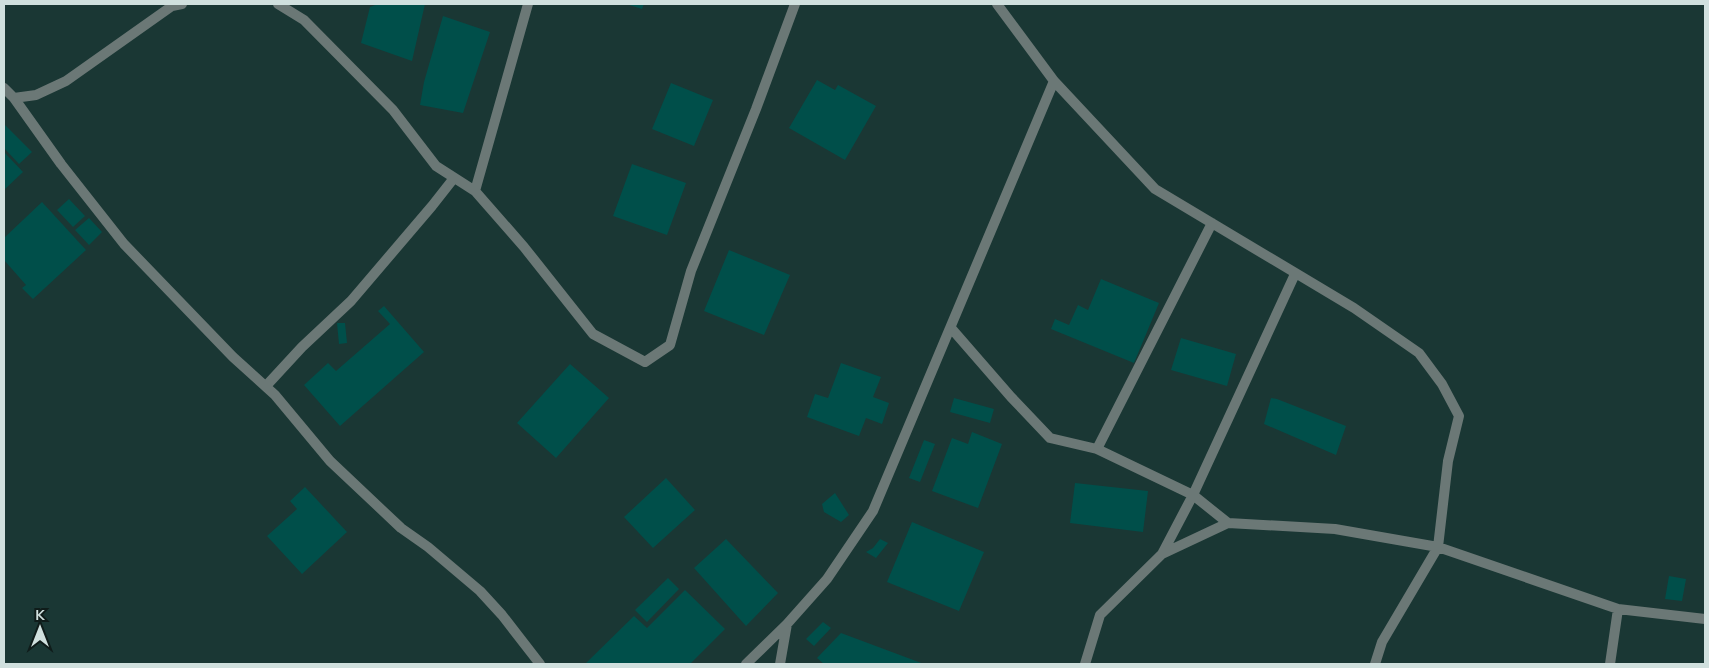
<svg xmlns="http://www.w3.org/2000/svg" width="1709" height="668" font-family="Mulish,sans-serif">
	<rect width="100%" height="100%" fill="#1a3734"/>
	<path fill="#004f4a" d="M378 4H425L412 61 361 43 370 7Z
		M626 4H644L642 9Z
		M443 16 490 32 463 113 420 105 424 82Z
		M817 80 835 90 838 85 876 106 845 160 789 128Z
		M671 83 713 100 694 146 652 129Z
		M4 124 32 152 19 164 4 148Z
		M4 152 23 172 4 190Z
		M632 164 686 183 667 235 613 216Z
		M69 199 85 216 73 227 57 210Z
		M42 202 86 250 33 299 22 288 26 285 4 260V238Z
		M89 218 102 232 89 245 75 230Z
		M729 250 790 275 764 335 704 311Z
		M1101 279 1159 303 1134 363 1051 329 1055 319 1069 325 1078 305 1088 310Z
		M384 306 424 352 340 426 304 385 328 363 336 371 390 324 378 311Z
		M337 323H345L347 343 339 344Z
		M1181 338 1236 354 1227 386 1171 370Z
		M841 363 881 377 873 397 889 403 882 424 866 418 859 436 807 417 815 394 828 398Z
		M570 364 609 398 556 458 517 423Z
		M954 398 994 409 990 423 950 412Z
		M1271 398 1277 399 1346 426 1336 455 1264 424Z
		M972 432 1002 444 978 508 932 491 952 438 968 444Z
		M924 440 935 444 920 482 909 478Z
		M666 478 695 510 653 548 624 517Z
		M1075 483 1148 491 1143 532 1070 523Z
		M305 487 347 532 302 574 267 536 297 509 290 501Z
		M835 493 849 515 841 522 824 512 822 504Z
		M912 522 984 552 959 611 887 582Z
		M726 539 778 593 746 626 694 568Z
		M880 539 888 543 876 558 866 552 873 548Z
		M1669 576 1686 579 1682 601 1665 599Z
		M668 578 679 589 647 622 635 610Z
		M685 590 725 629 690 664H585L634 616 647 628Z
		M823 622 831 628 814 646 806 639Z
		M841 633 924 664H824L817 658Z"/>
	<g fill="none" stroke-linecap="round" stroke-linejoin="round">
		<path stroke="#6b7876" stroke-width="10" d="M278 4 304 20 393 110 436 166 475 191 524 247 593 334 645 362 670 345 691 271 756 109 795 4
			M997 4 1054 81 1155 189 1354 308 1419 353 1442 384 1459 416 1448 461 1438 547 1382 642 1375 664
			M4 88 14 98 36 95 66 81 172 6 182 4
			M14 98 61 164 124 244 233 357 275 395 330 461 401 528 428 547 480 591 502 615 540 664
			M475 191 528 4
			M951 328 1011 397 1050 438 1097 449 1193 495 1228 523
			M266 386 302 347 351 301 432 206 454 178
			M1097 449 1212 223
			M1162 554 1193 495 1295 274
			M746 664 787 624 827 579 873 511 1054 81
			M780 664 787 624
			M1085 664 1100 615 1162 554 1228 523 1335 529 1438 547 1618 609 1705 619
			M1610 664 1618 609"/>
	</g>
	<rect width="1709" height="668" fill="none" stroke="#d0e0de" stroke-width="10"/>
	<g transform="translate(40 628)" stroke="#0f1c1a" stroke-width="4" paint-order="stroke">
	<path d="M0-4L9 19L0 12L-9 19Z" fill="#d0e0de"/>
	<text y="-8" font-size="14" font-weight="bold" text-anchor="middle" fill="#d0e0de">K</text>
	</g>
</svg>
